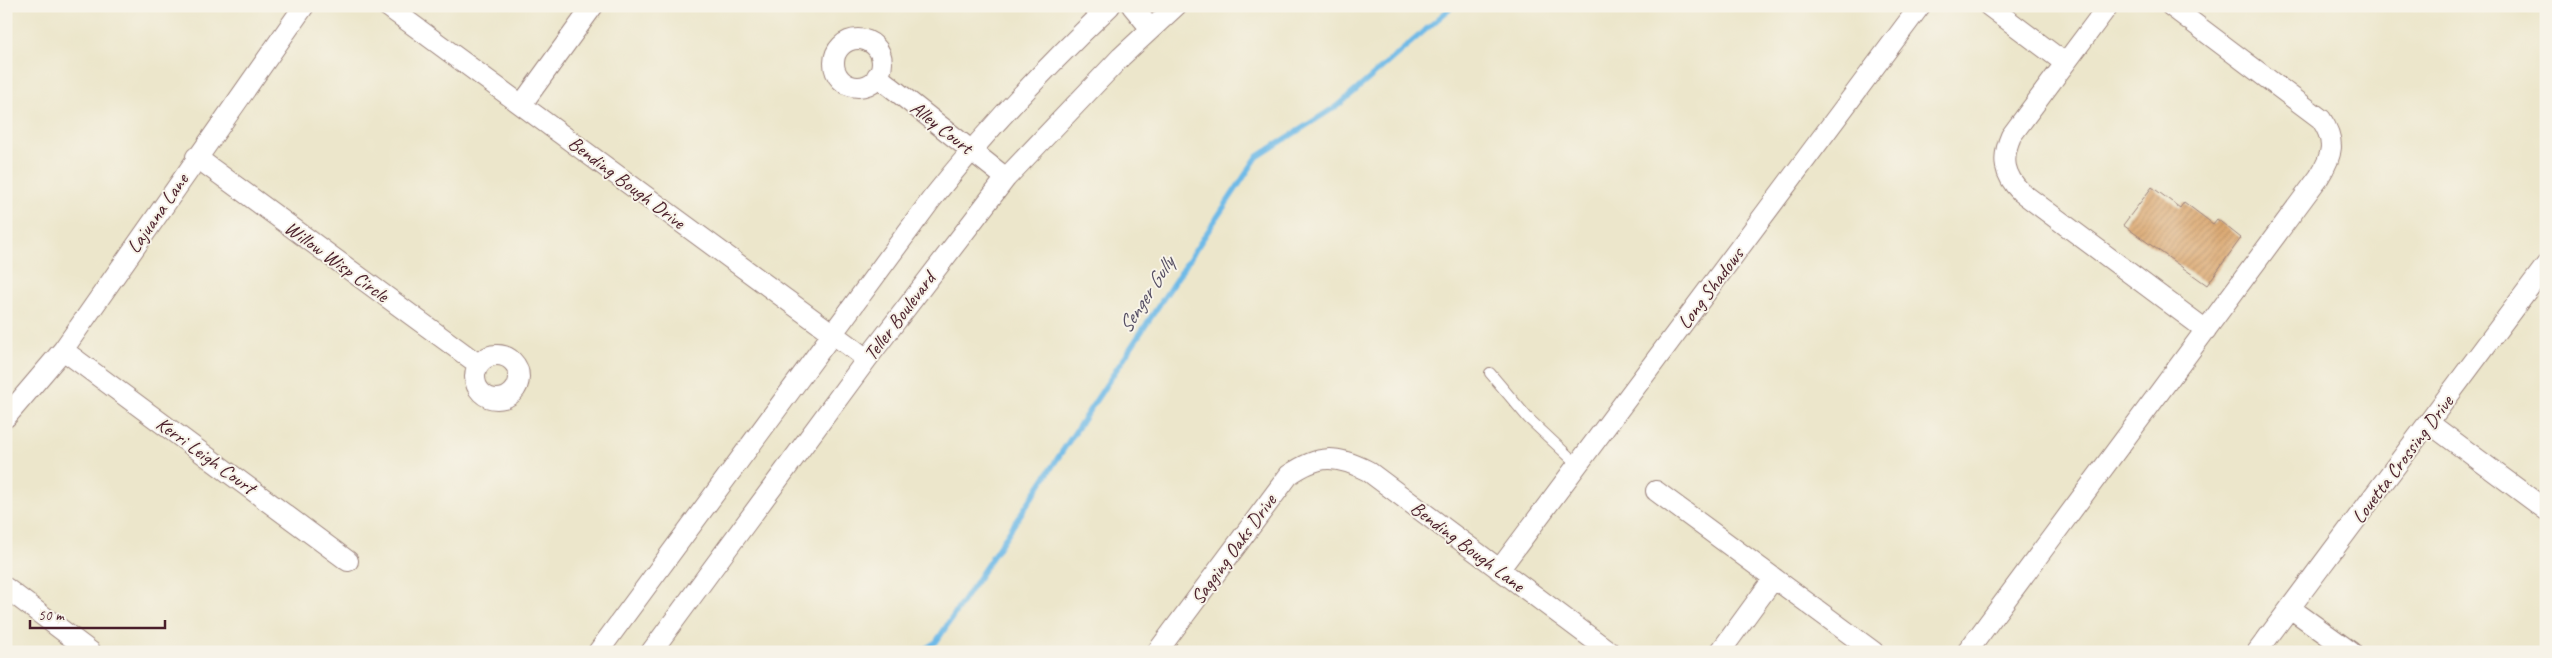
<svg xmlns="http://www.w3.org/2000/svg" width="2552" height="658" font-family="Caveat,sans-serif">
	<defs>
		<pattern id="building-hatch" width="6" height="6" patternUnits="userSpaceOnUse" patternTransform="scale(1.25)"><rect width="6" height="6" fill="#daa46a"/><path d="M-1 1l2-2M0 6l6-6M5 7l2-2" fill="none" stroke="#b38557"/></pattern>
	</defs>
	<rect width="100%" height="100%" fill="#f7f3e8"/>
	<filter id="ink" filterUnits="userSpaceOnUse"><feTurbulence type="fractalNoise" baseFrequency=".02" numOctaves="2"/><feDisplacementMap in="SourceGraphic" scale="10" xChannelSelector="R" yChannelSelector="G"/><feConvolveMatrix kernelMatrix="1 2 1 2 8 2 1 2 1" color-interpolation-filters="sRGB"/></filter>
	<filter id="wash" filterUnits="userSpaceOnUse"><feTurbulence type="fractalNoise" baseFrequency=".0096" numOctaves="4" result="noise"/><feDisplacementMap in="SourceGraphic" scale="20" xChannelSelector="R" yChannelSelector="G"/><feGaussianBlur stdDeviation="1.12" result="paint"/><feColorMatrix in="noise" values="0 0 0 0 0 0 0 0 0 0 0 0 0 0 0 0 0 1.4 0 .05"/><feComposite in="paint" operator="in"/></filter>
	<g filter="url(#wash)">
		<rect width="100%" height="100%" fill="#ece6cb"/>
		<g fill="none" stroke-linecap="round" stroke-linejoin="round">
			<path stroke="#6ebae7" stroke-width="5.5" d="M920 652 936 642 1257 157 1340 104 1453 6"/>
		</g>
		<g id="blocks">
			<path fill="url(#building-hatch)" d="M2152 187 2180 208 2184 202 2213 224 2217 219 2241 238 2207 285 2123 225Z"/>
		</g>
	</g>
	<g filter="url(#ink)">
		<use href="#blocks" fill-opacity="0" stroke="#9b827b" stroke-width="1"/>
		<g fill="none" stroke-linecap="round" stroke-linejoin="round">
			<defs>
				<path id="service" d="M1490 373 1528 418 1578 465"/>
				<path id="minor" d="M387 6 867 359
					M1132 6 1151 29
					M1989 6 2065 63
					M2108 6 2011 136C2001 159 2004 175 2021 192L2206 330
					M834 63a24 24 0 1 1 48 0a24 24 0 1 1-48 0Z
					M877 76 1006 178
					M522 104 593 6
					M196 157 478 364
					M63 350 348 561
					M475 377a22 22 0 1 1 44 0a22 22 0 1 1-44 0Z
					M6 417 63 350 304 6
					M2429 423 2546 510
					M1656 491 1874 652
					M1499 570 1920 6
					M6 588 91 652
					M2290 608 2351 652
					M598 652 931 200C986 130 1046 67 1110 6
					M651 652 867 359 1006 178 1121 57 1176 6
					M1157 652 1289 475C1319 454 1336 455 1368 471L1610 652
					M1720 652 1774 578
					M1967 652 2319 177C2333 155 2336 141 2321 119L2171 6
					M2257 652 2546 265"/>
			</defs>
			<use href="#service" stroke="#9b827b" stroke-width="12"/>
			<use href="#minor" stroke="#9b827b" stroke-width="22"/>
			<use href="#service" stroke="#fff" stroke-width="10"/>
			<use href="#minor" stroke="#fff" stroke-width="20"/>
		</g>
	</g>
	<g text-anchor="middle" stroke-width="4" stroke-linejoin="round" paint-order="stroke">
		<g font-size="20" fill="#4a1f2b" stroke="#f7f3e8">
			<text transform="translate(942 127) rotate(38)" y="7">Alley Court</text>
			<text transform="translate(627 182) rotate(37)" y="7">Bending Bough Drive</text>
			<text transform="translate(157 213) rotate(-55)" y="7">Lajuana Lane</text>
			<text transform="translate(337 261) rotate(36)" y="7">Willow Wisp Circle</text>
			<text transform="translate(1710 288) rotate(-53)" y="7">Long Shadows</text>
			<text transform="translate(899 316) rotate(-53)" y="7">Teller Boulevard</text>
			<text transform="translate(206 455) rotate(36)" y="7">Kerri Leigh Court</text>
			<text transform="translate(2402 459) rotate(-53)" y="7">Louetta Crossing Drive</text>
			<text transform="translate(1468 546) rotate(37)" y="7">Bending Bough Lane</text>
			<text transform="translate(1233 549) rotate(-54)" y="7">Sagging Oaks Drive</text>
		</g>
		<g font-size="21" font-style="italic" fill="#554e63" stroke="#f7f3e8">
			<text transform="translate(1146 295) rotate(-57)" y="7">Senger Gully</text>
		</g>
	</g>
	<rect width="2552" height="658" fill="none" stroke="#f7f3e8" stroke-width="25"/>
	<path d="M30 620v8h135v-8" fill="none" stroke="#4a1f2b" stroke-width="2.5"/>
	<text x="38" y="620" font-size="15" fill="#4a1f2b" stroke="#f7f3e8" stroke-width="4" paint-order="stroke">50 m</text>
</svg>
